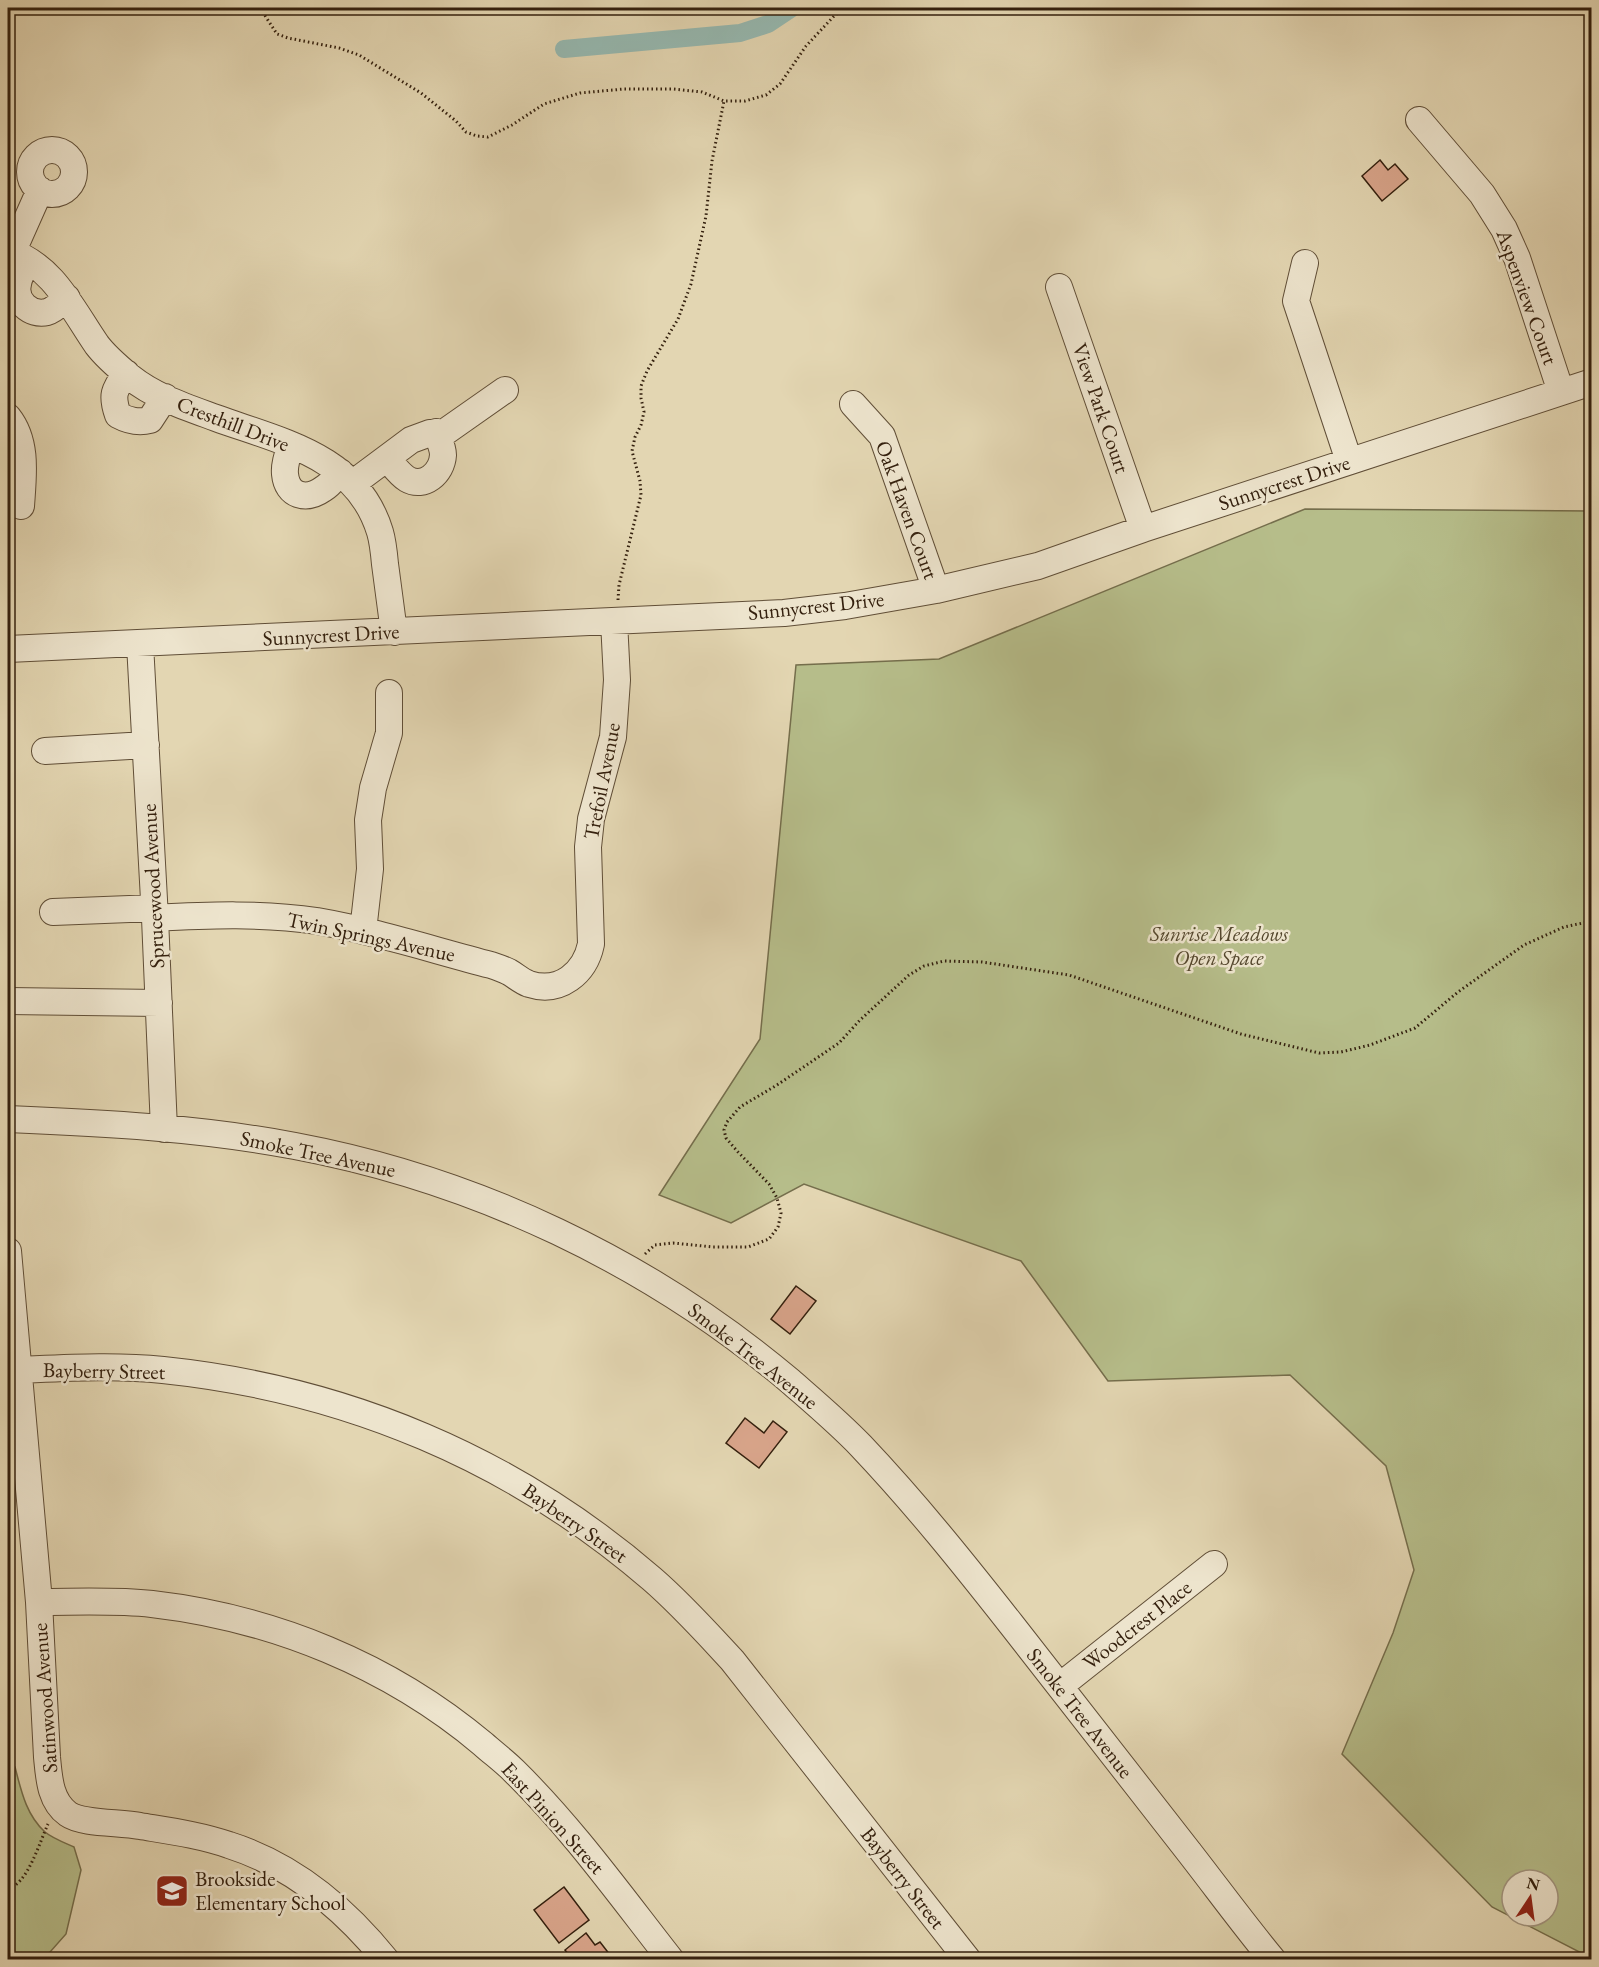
<svg xmlns="http://www.w3.org/2000/svg" width="1599" height="1967" font-family="'EB Garamond',serif">
	<rect width="100%" height="100%" fill="#e3d6b2"/>
	<filter id="stains"><feTurbulence type="fractalNoise" baseFrequency=".00333" numOctaves="4"/><feColorMatrix values="0 0 0 0 .2 0 0 0 0 .09 0 0 0 0 .02 0 0 0 .5 -.17"/></filter>
	<radialGradient id="worn" r=".72"><stop offset=".6" stop-color="#630" stop-opacity="0"/><stop offset="1" stop-color="#630" stop-opacity=".3"/></radialGradient>
	<path fill="#b6bd8a" stroke="#756e4c" stroke-width="1.5" fill-rule="evenodd" d="M1305 509 1591 511V1958L1492 1907 1342 1754 1393 1633 1414 1570 1386 1466 1290 1375 1108 1381 1021 1261 804 1184 731 1223 659 1195 760 1039 796 665 939 659ZM1512 1880H1548V1916H1512Z
		M8 1767H15C21 1790 26 1815 45 1832 52 1838 65 1843 74 1847L81 1870 66 1934 50 1952 48 1959H8Z"/>
	<g fill="none" stroke-linecap="round" stroke-linejoin="round">
		<path stroke="#96b9b1" stroke-width="18" d="M564 49 740 33 768 24 792 8"/>
	</g>
	<path fill="#d9a58b" stroke="#34200e" stroke-width="1.5" d="M1380 160 1388 170 1395 164 1408 179 1382 201 1362 176Z
		M796 1286 816 1301 790 1334 771 1319Z
		M745 1418 764 1433 773 1421 787 1432 759 1468 726 1443Z
		M564 1887 589 1920 559 1943 534 1910Z
		M586 1933 595 1945 600 1942 614 1960H573L565 1950Z"/>
	<g fill="none" stroke-linecap="round" stroke-linejoin="round">
		<defs>
			<path id="minor" d="M1419 120 1482 194 1504 229 1517 258 1561 392
				M30 172a22 22 0 1 1 44 0a22 22 0 1 1-44 0Z
				M8 251C53 265 72 309 97 345 106 357 118 367 130 377 155 397 186 407 216 418 282 442 357 456 380 532 383 542 384 553 385 564 388 586 391 609 394 632
				M12 253 40 190
				M29 262C24 269 19 275 18 284 14 301 30 316 47 312 54 310 62 302 67 298
				M1305 263 1296 301 1349 461
				M1059 287 1143 529
				M126 373C114 390 111 395 118 415 129 421 138 423 150 420L165 397
				M853 404 882 436 936 590
				M8 417C28 442 23 476 21 506
				M291 445C288 454 284 464 285 474 287 496 306 501 323 489 330 485 335 478 340 472
				M387 458C393 465 399 474 407 479 424 489 442 473 443 455 443 447 439 440 436 432
				M352 484 411 440 430 433 445 432 505 390
				M140 644 155 918 164 1129
				M8 649 784 613 845 606 936 590 1038 566 1143 529 1592 382
				M45 751 146 745
				M53 912 155 908
				M155 918C209 915 263 913 317 921 375 931 433 950 491 965 497 967 503 969 509 972 516 976 521 981 529 984 560 994 585 973 591 944L588 847 591 819 613 737 617 680 614 621
				M363 931 370 869 368 820 373 788 389 733V693
				M8 1001 159 1003
				M8 1119C103 1123 201 1128 295 1146 476 1180 649 1262 790 1381 814 1402 839 1423 861 1446 915 1503 963 1563 1011 1624 1071 1700 1130 1776 1189 1852 1217 1888 1244 1925 1273 1960
				M8 1251 39 1602 47 1757C49 1778 50 1801 68 1814 82 1824 121 1822 140 1826 170 1831 200 1835 229 1845 292 1865 345 1909 386 1960
				M18 1370C67 1368 115 1365 163 1370 346 1389 513 1459 652 1579 681 1604 706 1632 732 1660L968 1960
				M39 1602C77 1602 115 1600 152 1604 273 1618 389 1665 483 1744 493 1753 504 1761 514 1771 572 1828 620 1895 671 1960
				M1060 1686 1214 1564"/>
		</defs>
		<use href="#minor" stroke="#604e37" stroke-width="28"/>
		<path stroke="#34200e" stroke-width="3" stroke-dasharray="1.5 3" stroke-linecap="butt" d="M260 8 277 34 288 38 339 48 359 55 421 93 456 121 466 132 477 136 488 137 512 125 544 104 580 93 624 89H673L702 92 724 101H745L766 95 780 84 806 46 835 15 846 8
			M618 600 619 585 641 495 640 481 632 451 635 437 641 425 644 412 641 398V386L647 371 678 319 691 284 706 216 712 161 724 101
			M645 1254 655 1245 673 1243 713 1247H748L769 1239 778 1227 781 1213 777 1198 769 1184 738 1152 726 1138 724 1130 727 1122 740 1107 777 1085 839 1043 860 1020 909 975 924 966 944 961 982 962 1069 975 1241 1034 1319 1053 1341 1052 1370 1045 1415 1028 1458 992 1524 945 1564 927 1592 921
			M8 1888C27 1886 40 1841 48 1824"/>
		<use href="#minor" stroke="#ede4cd" stroke-width="26"/>
	</g>
	<defs>
		<symbol id="school-square" viewBox="-11 -11 22 22"><rect x="-9" y="-9" width="18" height="18" rx="4" fill="#8f2418" stroke="#ede4cd"/><path d="M0-5L7-2L0 1L-7-2ZM-4 1L0 2.5L4 1V4Q0 6-4 4Z" fill="#fff"/></symbol>
	</defs>
	<g fill-rule="evenodd">
		<use href="#school-square" x="153" y="1872" width="38" height="38"/>
	</g>
	<g text-anchor="middle" stroke-width="5" stroke-linejoin="round" paint-order="stroke">
		<g font-size="21" fill="#34200e" stroke="#ede4cd">
			<text transform="translate(1527 297) rotate(70)" y="7">Aspenview Court</text>
			<text transform="translate(1101 408) rotate(71)" y="7">View Park Court</text>
			<text transform="translate(233 424) rotate(21)" y="7">Cresthill Drive</text>
			<text transform="translate(1284 483) rotate(-18)" y="7">Sunnycrest Drive</text>
			<text transform="translate(907 510) rotate(70)" y="7">Oak Haven Court</text>
			<text transform="translate(816 606) rotate(-6)" y="7">Sunnycrest Drive</text>
			<text transform="translate(331 635) rotate(-3)" y="7">Sunnycrest Drive</text>
			<text transform="translate(602 781) rotate(-79)" y="7">Trefoil Avenue</text>
			<text transform="translate(153 886) rotate(-93)" y="7">Sprucewood Avenue</text>
			<text transform="translate(371 937) rotate(12)" y="7">Twin Springs Avenue</text>
			<text transform="translate(318 1154) rotate(12)" y="7">Smoke Tree Avenue</text>
			<text transform="translate(753 1356) rotate(38)" y="7">Smoke Tree Avenue</text>
			<text transform="translate(104 1371) rotate(1)" y="7">Bayberry Street</text>
			<text transform="translate(575 1523) rotate(35)" y="7">Bayberry Street</text>
			<text transform="translate(1137 1625) rotate(-38)" y="7">Woodcrest Place</text>
			<text transform="translate(45 1698) rotate(-94)" y="7">Satinwood Avenue</text>
			<text transform="translate(1080 1713) rotate(52)" y="7">Smoke Tree Avenue</text>
			<text transform="translate(553 1818) rotate(48)" y="7">East Pinion Street</text>
			<text transform="translate(903 1878) rotate(52)" y="7">Bayberry Street</text>
		</g>
		<g font-size="21" font-style="italic" fill="#54472d" stroke="#ede4cd">
			<text x="1219" y="941">Sunrise Meadows<tspan x="1219" dy="24">Open Space</tspan></text>
		</g>
		<g font-size="21" fill="#34200e" stroke="#ede4cd" text-anchor="start">
			<text x="195" y="1886">Brookside<tspan x="195" dy="24">Elementary School</tspan></text>
		</g>
	</g>
	<rect width="1599" height="1967" fill="none" stroke="#e3d6b2" stroke-width="30"/>
	<rect x="9" y="9" width="1581" height="1949" fill="none" stroke="#34200e" stroke-width="3"/>
	<rect x="15" y="15" width="1569" height="1937" fill="none" stroke="#34200e" stroke-width="1.5"/>
	<g transform="translate(1530 1898) rotate(13)"><circle r="28" fill="#ede4cd" stroke="#a39681" stroke-width="1.5"/>
	<path d="M0-4.5L10 22L0 15L-10 22Z" fill="#8f2418"/>
	<text y="-9" font-size="16" font-weight="bold" text-anchor="middle" fill="#34200e">N</text>
	</g>
	<rect width="100%" height="100%" filter="url(#stains)"/>
	<rect width="100%" height="100%" fill="url(#worn)"/>
</svg>
